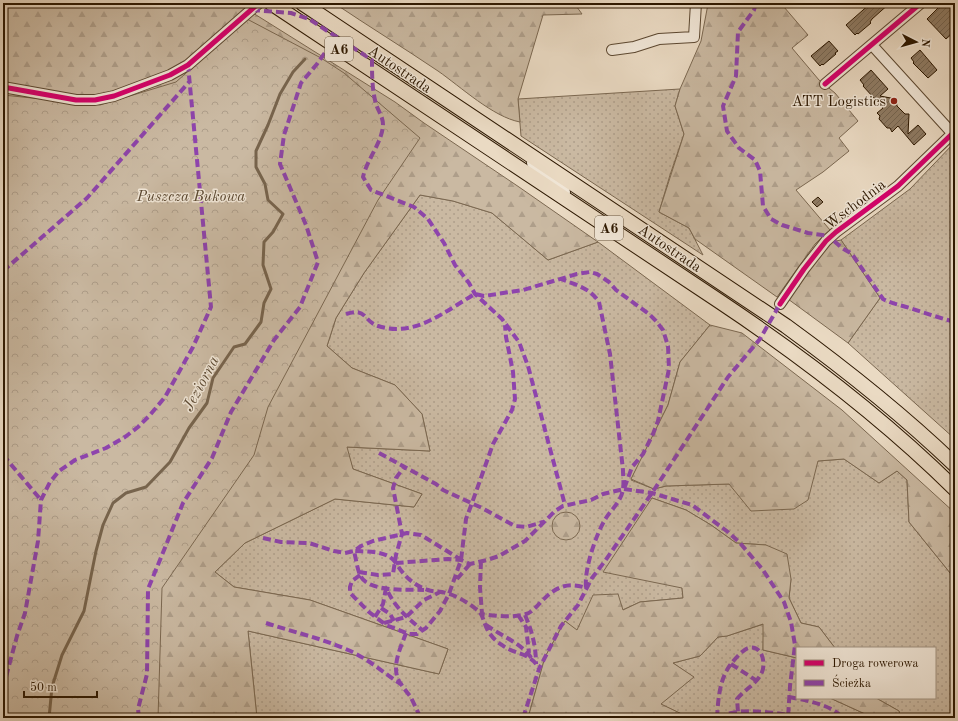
<svg xmlns="http://www.w3.org/2000/svg" width="958" height="721" font-family="'Old Standard TT',serif">
	<defs>
		<pattern id="grass-dots" width="8" height="8" patternUnits="userSpaceOnUse"><rect width="8" height="8" fill="#cab9a2"/><path d="M2 2h.1M6 6h.1" fill="none" stroke="#ae9e8a" stroke-width="1.8" stroke-linecap="round"/></pattern>
		<pattern id="forest-firs" width="22" height="20" patternUnits="userSpaceOnUse"><rect width="22" height="20" fill="#cab9a2"/><path d="M5 1l3.5 6h-7zM16 11l3.5 6h-7z" fill="#ae9e8a"/></pattern>
		<pattern id="park-crowns" width="20" height="18" patternUnits="userSpaceOnUse"><rect width="20" height="18" fill="#cab9a2"/><path d="M2 6a3 3 0 1 1 6 0M12 15a3 3 0 1 1 6 0" fill="none" stroke="#ae9e8a"/></pattern>
		<pattern id="building-hatch" width="6" height="6" patternUnits="userSpaceOnUse"><rect width="6" height="6" fill="#8f7c65"/><path d="M-1 1l2-2M0 6l6-6M5 7l2-2" fill="none" stroke="#756551"/></pattern>
	</defs>
	<rect width="100%" height="100%" fill="#eadac3"/>
	<filter id="stains"><feTurbulence type="fractalNoise" baseFrequency=".005" numOctaves="4"/><feColorMatrix values="0 0 0 0 .2 0 0 0 0 .09 0 0 0 0 .02 0 0 0 .5 -.17"/></filter>
	<radialGradient id="worn" r=".72"><stop offset=".6" stop-color="#630" stop-opacity="0"/><stop offset="1" stop-color="#630" stop-opacity=".3"/></radialGradient>
	<path fill="url(#grass-dots)" stroke="#7b6851" d="M680 89 675 106 684 134 670 175 659 212 689 228 703 255 521 136 518 99Z
		M955 142V439L848 343 880 298 841 240 910 189Z
		M420 195 453 201 492 213 548 260 598 242 710 325 680 362 668 405 631 480 654 489 666 486 729 484 818 461 844 459 879 483 897 471 907 480 909 522 955 579V718H901L899 711 876 698H935V648H835L819 627 801 623 789 598 791 579 766 545 736 543 711 525 686 510 652 498 682 588 683 598 640 602 577 631 565 621 545 657 528 718H257L248 631 439 674 448 649 310 600 234 587 215 572 245 543 335 499 414 507 422 494 353 469 346 447 430 451 422 414 395 385 352 368 327 346 336 318 364 273Z
		M764 624 763 650 797 658V698H830L874 718H690L660 704 693 677 673 663 700 656 718 637 727 636Z"/>
	<path fill="url(#forest-firs)" stroke="#7b6851" d="M3 3H237L395 102 424 123 519 187 598 242 548 260 492 213 453 201 420 195 364 273 336 318 327 346 352 368 395 385 422 414 430 451 347 447 353 469 422 494 414 507 335 499 245 543 215 572 234 587 310 600 448 649 439 674 248 631 257 718H3Z
		M334 3H368L373 7 383 3H574L582 14 543 15 518 99 520 122C493 117 461 87 438 71 404 48 368 26 334 3Z
		M716 3H788L784 7 808 35 792 48 819 80 835 93 858 121 839 138 849 151 823 172 796 190 830 230 815 244 777 297 695 239 689 228 659 212 684 134 675 106 680 89 701 41 708 4Z
		M841 240 880 298 848 343 788 299 818 257 831 242Z
		M710 325 742 333 842 410 955 513V579L909 522 907 480 897 471 879 483 844 459 818 461 808 500 794 509 751 511 729 484 666 486 654 489 631 479 668 405 680 362Z
		M652 498 686 510 711 525 736 543 766 545 787 554 791 579 789 598 801 623 819 627 835 648H797V658L763 650V624L727 636 718 637 700 656 673 663 694 677 661 704 690 718H528L545 657 565 621 577 630 593 595 618 594 623 610 640 602 683 598 682 588 603 572Z
		M552 526a14 14 0 1 1 28 0a14 14 0 1 1-28 0Z
		M830 698H876L899 711 901 718H874Z"/>
	<path fill="url(#park-crowns)" stroke="#7b6851" d="M247 19 321 58 344 73 420 138 378 200 268 407 254 455 162 588 158 718H3V95L100 105 176 82Z"/>
	<g fill="none" stroke-linecap="round" stroke-linejoin="round">
		<path stroke="#77644d" stroke-width="3" d="M49 718 52 687 62 655 84 611 96 551 103 525 113 503 126 493 146 487 170 462 189 428 207 403 213 378 234 347 245 344 261 322 264 303 271 289 263 265 264 242 273 232 283 214 268 200 265 184 256 167V151L268 125 280 94 293 72 305 59"/>
	</g>
	<path fill="url(#building-hatch)" stroke="#2c1700" d="M871 3H890L872 19 870 22 871 23 858 34 857 33 855 35 846 25Z
		M943 3H949L955 10V31L946 39 927 19Z
		M829 41 838 51 835 53 836 54 823 65 822 64 820 66 811 56Z
		M920 50 937 70 928 78 913 63 914 62 911 58Z
		M871 70 888 89 880 96 896 99 897 106 905 114H909L908 134 918 125 926 134 914 145 898 126 892 132 890 128H887L879 119 880 116 877 113 883 108 863 86 864 85 860 80Z
		M818 197 823 202 817 207 812 202Z"/>
	<g fill="none" stroke-linecap="round" stroke-linejoin="round">
		<defs>
			<path id="minor" d="M872 45 952 133
				M612 50 634 47 659 39 694 37 696 3
				M825 84 921 3
				M3 87 76 100H95L114 96 170 75 188 65 259 3
				M532 163 565 192
				M780 304 804 269 826 241 836 232 898 186 955 131"/>
			<path id="highway" d="M271 3 719 301C803 357 883 418 955 489
				M302 3 786 326C845 369 902 414 955 465"/>
		</defs>
		<use href="#minor" stroke="#5c4831" stroke-width="12"/>
		<use href="#highway" stroke="#2c1700" stroke-width="16"/>
		<use href="#minor" stroke="#f1e7d8" stroke-width="10"/>
		<use href="#highway" stroke="#eadac3" stroke-width="14"/>
		<path stroke="#8e44ad" stroke-width="4" stroke-dasharray="8 4" stroke-linecap="butt" d="M756 3 754 10 738 32 736 76 723 106 727 131 739 148 755 160 760 171 763 206 771 219 782 225 808 233 829 236
			M252 10 291 13 309 19 372 60C372 75 372 90 376 104 378 111 383 116 383 125 382 143 367 159 363 177L371 190 414 207 428 219 444 243 455 265 469 283 475 294 502 319 519 342 528 366 565 505
			M834 241 842 248 852 254 883 299C892 304 901 305 910 308 925 313 940 318 955 322
			M3 271 87 198 189 82
			M346 314C367 307 363 321 378 326 415 338 445 311 475 294L484 296 523 290 577 274 590 272 597 274 609 282 616 290 649 314 656 321 663 330 668 346 669 369 658 421 653 434 643 454 632 467 624 489 603 494 591 500 563 506 555 511 525 541 499 556 487 560 470 564 461 560 448 559 396 563C404 576 413 585 428 590 434 592 440 591 446 593 457 596 467 602 476 609 483 614 482 617 485 624 488 633 494 640 502 645 515 655 531 652 539 669
			M379 453 436 484 443 490 482 508 515 526 526 527 543 522
			M3 455 41 500
			M624 489 652 493 692 505 728 532 740 543 763 570 784 602 791 622 795 645 790 686 788 718
			M263 538 281 542 309 543 334 551 345 553 354 551 361 546 373 541 407 533 421 535 460 559
			M481 561 480 587 482 614C495 616 513 618 526 614 531 613 536 607 540 603 554 588 566 581 586 588 584 569 596 534 606 518 612 509 622 500 623 489 624 483 623 476 623 470L610 354 599 302C590 288 576 285 561 279
			M396 563C387 550 368 552 354 551 356 559 357 568 360 575 368 593 408 589 424 590
			M359 572 378 575 393 574 396 555 402 534 393 488 396 478 404 467
			M360 575 352 581 350 587V593L369 612 386 625 409 634H417L426 628 440 611 449 594 461 560 466 519 472 503 493 444 512 410 515 399 513 372 506 337 505 325
			M457 579 470 564
			M381 608 390 614 394 621
			M518 615 526 627 529 653
			M525 615C532 631 536 646 536 664
			M375 617 383 604 386 588C396 609 406 616 422 630
			M266 623C293 632 321 638 348 650 367 658 384 673 402 685
			M384 623 406 617 424 600 440 592
			M486 625C500 635 523 644 532 659
			M406 633C401 647 391 666 399 681 402 686 406 691 410 696 414 703 417 711 421 718
			M731 664 757 681
			M3 688 17 636 25 613 38 541 41 500 50 482 59 471 75 460 106 448 125 437 138 427 150 415 165 397 193 347 211 307 188 65
			M789 697C804 700 834 705 842 718
			M139 718 138 709 147 674 148 589 162 555 183 503 212 458 231 412 274 340 300 307 318 262 306 225 280 164 284 135 301 83 317 64 336 37
			M523 718 539 669 561 626 578 605 592 578 605 561 652 493 728 377 760 339 780 304
			M717 718C718 702 719 684 727 670 730 664 742 650 748 648 762 644 766 663 762 672 757 684 745 689 737 699L738 712
			M718 718C739 705 782 714 805 718
			M814 718H829"/>
		<defs>
			<path id="cycleway" d="M825 84 921 3
				M3 87 76 100H95L114 96 170 75 188 65 259 3
				M780 304 804 269 826 241 836 232 898 186 955 131"/>
		</defs>
		<use href="#cycleway" stroke="#f1e7d8" stroke-width="8"/>
		<use href="#cycleway" stroke="#d6006c" stroke-width="5"/>
	</g>
	<circle fill="#8f2418" stroke="#f1e7d8" stroke-width="1.5" cx="894" cy="101" r="4"/>
	<g text-anchor="middle" stroke-width="3" stroke-linejoin="round" paint-order="stroke">
		<g fill="#f1e7d8" stroke="#675541" stroke-width="1">
			<rect x="325" y="37" width="28" height="24" rx="3"/>
			<rect x="595" y="216" width="28" height="24" rx="3"/>
		</g>
		<g font-size="14" font-weight="bold" fill="#2c1700">
			<text x="339" y="54">A6</text>
			<text x="609" y="233">A6</text>
		</g>
		<g font-size="15" fill="#2c1700" stroke="#f1e7d8">
			<text transform="translate(400 69) rotate(34)" y="5">Autostrada</text>
			<text transform="translate(855 204) rotate(-37)" y="5">Wschodnia</text>
			<text transform="translate(670 248) rotate(34)" y="5">Autostrada</text>
		</g>
		<g font-size="15" fill="#2c1700" stroke="#f1e7d8" text-anchor="end">
			<text x="886" y="106">ATT Logistics</text>
		</g>
		<g font-size="15" font-style="italic" fill="#5b4831" stroke="#f1e7d8">
			<text x="191" y="201">Puszcza Bukowa</text>
		</g>
		<g font-size="16" font-style="italic" fill="#5e4b34" stroke="#f1e7d8">
			<text transform="translate(200 383) rotate(-62)" y="6">Jeziorna</text>
		</g>
	</g>
	<rect width="958" height="721" fill="none" stroke="#eadac3" stroke-width="16"/>
	<rect x="4" y="4" width="950" height="713" fill="none" stroke="#2c1700" stroke-width="2"/>
	<rect x="8" y="8" width="942" height="705" fill="none" stroke="#2c1700"/>
	<rect x="796" y="647" width="140" height="52" fill="#f1e7d8" stroke="#a29482"/>
	<rect x="804" y="660" width="20" height="6" fill="#d6006c" stroke="#a29482"/>
	<text x="832" y="667" font-size="12" fill="#2c1700">Droga rowerowa</text>
	<rect x="804" y="680" width="20" height="6" fill="#8e44ad" stroke="#a29482"/>
	<text x="832" y="687" font-size="12" fill="#2c1700">Ścieżka</text>
	<g transform="translate(916 42) rotate(96)" stroke="#f1e7d8" stroke-width="3" paint-order="stroke">
	<path d="M0-3L7 15L0 10L-7 15Z" fill="#2c1700"/>
	<text y="-6" font-size="11" font-weight="bold" text-anchor="middle" fill="#2c1700">N</text>
	</g>
	<path d="M24 691v6h73v-6" fill="none" stroke="#2c1700" stroke-width="2"/>
	<text x="30" y="691" font-size="12" fill="#2c1700" stroke="#f1e7d8" stroke-width="3" paint-order="stroke">50 m</text>
	<rect width="100%" height="100%" filter="url(#stains)"/>
	<rect width="100%" height="100%" fill="url(#worn)"/>
</svg>
